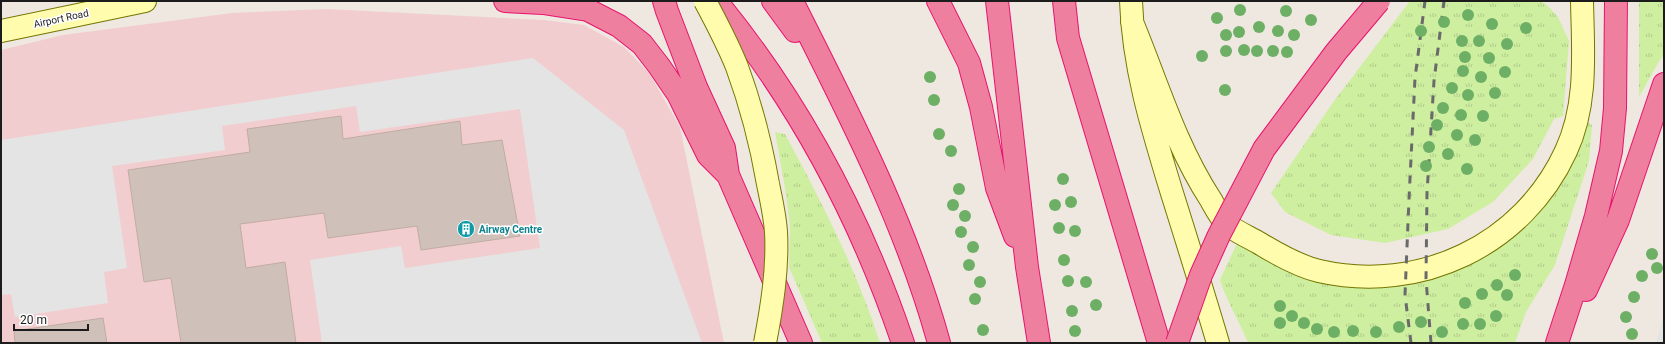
<svg xmlns="http://www.w3.org/2000/svg" width="1665" height="344" font-family="Roboto,sans-serif">
	<defs>
		<pattern id="grass-tufts" width="24" height="20" patternUnits="userSpaceOnUse"><rect width="24" height="20" fill="#ceefa0"/><path d="M3 7l-1-3M5 7V3M7 7l1-3M15 17l-1-3M17 17v-4M19 17l1-3" fill="none" stroke="#b0cc89"/></pattern>
	</defs>
	<rect width="100%" height="100%" fill="#efe8e0"/>
	<path fill="#f2cdcf" d="M326 9 544 20 584 25 624 47 649 73 680 127 724 343H1V50L63 35 232 13Z"/>
	<path fill="url(#grass-tufts)" d="M1410 1H1540L1547 5 1558 17 1569 41 1563 116 1554 119 1533 159 1493 202 1448 229 1385 243 1331 235 1285 212 1271 193 1334 101Z
		M1639 1H1664V55L1658 63 1639 97Z
		M1587 122 1592 125 1589 161 1555 265 1526 312 1515 343H1248C1240 322 1227 302 1220 280L1238 241 1269 260 1444 274 1478 260 1508 240Z
		M775 132 785 134C821 201 857 270 880 343H822L789 267 790 225 785 188Z"/>
	<path fill="#e4e4e4" d="M533 58 624 130 702 343H322L310 260 401 246 405 268 540 248 520 109 360 132 356 106 222 126 225 150 112 166 127 268 104 272 108 303 15 317 11 294 1 295V140Z
		M1664 314V343H1656Z"/>
	<path fill="#cfc1b9" stroke="#c1aca1" d="M341 116 343 139 460 121 462 145 502 140 520 236 421 250 417 226 328 238 324 213 240 224 246 268 285 262 296 343H181L171 278 144 282 128 170 250 152 247 129Z
		M103 318 107 343H15L14 331Z"/>
	<g fill="none" stroke-linecap="round" stroke-linejoin="round">
		<defs>
			<path id="secondary" d="M1131 1C1133 66 1152 128 1171 190 1187 241 1203 292 1218 343
				M1132 22C1157 82 1175 145 1211 200 1215 207 1220 217 1226 223 1232 230 1251 238 1259 243 1277 254 1298 266 1319 271 1420 294 1523 245 1566 151 1588 104 1583 52 1582 1
				M1 31 145 1"/>
			<path id="highway" d="M505 1 543 3 588 10 619 26 642 44 659 66 678 94 708 155 728 175
				M664 1 667 11 696 87 724 148 728 175 801 343
				M716 1C799 102 861 219 903 343
				M773 1 795 31
				M792 1C848 112 906 223 939 343
				M938 1 969 63 981 107 997 188 1015 236
				M997 1 1027 267 1039 343
				M1064 1 1068 38 1159 343
				M1586 290 1618 220 1664 84
				M1557 343 1576 285 1596 216 1611 151 1615 108 1616 1"/>
		</defs>
		<use href="#secondary" stroke="#747600" stroke-width="24"/>
		<use href="#highway" stroke="#e7136f" stroke-width="24"/>
		<use href="#secondary" stroke="#fffcae" stroke-width="22"/>
		<use href="#highway" stroke="#ee7f9e" stroke-width="22"/>
		<path stroke="#6a6a6a" stroke-width="3" stroke-dasharray="8 8" stroke-linecap="butt" d="M1411 343 1405 295 1409 199 1415 78 1425 1
			M1431 343 1426 279 1427 193 1434 81 1444 1"/>
		<defs>
			<path id="secondary-bridge" d="M705 1C716 22 728 44 737 67 751 105 761 144 768 184 771 199 775 216 776 232 778 269 772 306 765 343"/>
			<path id="highway-bridge" d="M1177 343 1201 275 1219 235 1264 149 1336 52 1379 1"/>
		</defs>
		<use href="#secondary-bridge" stroke="#747600" stroke-width="24" stroke-linecap="butt"/>
		<use href="#highway-bridge" stroke="#e7136f" stroke-width="24" stroke-linecap="butt"/>
		<use href="#secondary-bridge" stroke="#fffcae" stroke-width="22"/>
		<use href="#highway-bridge" stroke="#ee7f9e" stroke-width="22"/>
	</g>
	<g fill="#6db065">
		<circle cx="1240" cy="10" r="6"/>
		<circle cx="1286" cy="11" r="6"/>
		<circle cx="1468" cy="15" r="6"/>
		<circle cx="1217" cy="18" r="6"/>
		<circle cx="1311" cy="20" r="6"/>
		<circle cx="1444" cy="22" r="6"/>
		<circle cx="1492" cy="24" r="6"/>
		<circle cx="1259" cy="27" r="6"/>
		<circle cx="1526" cy="28" r="6"/>
		<circle cx="1278" cy="31" r="6"/>
		<circle cx="1421" cy="31" r="6"/>
		<circle cx="1239" cy="32" r="6"/>
		<circle cx="1226" cy="35" r="6"/>
		<circle cx="1294" cy="35" r="6"/>
		<circle cx="1462" cy="41" r="6"/>
		<circle cx="1479" cy="41" r="6"/>
		<circle cx="1507" cy="44" r="6"/>
		<circle cx="1244" cy="50" r="6"/>
		<circle cx="1226" cy="51" r="6"/>
		<circle cx="1257" cy="51" r="6"/>
		<circle cx="1273" cy="51" r="6"/>
		<circle cx="1287" cy="52" r="6"/>
		<circle cx="1202" cy="56" r="6"/>
		<circle cx="1465" cy="57" r="6"/>
		<circle cx="1489" cy="58" r="6"/>
		<circle cx="1463" cy="71" r="6"/>
		<circle cx="1505" cy="72" r="6"/>
		<circle cx="930" cy="77" r="6"/>
		<circle cx="1481" cy="77" r="6"/>
		<circle cx="1452" cy="88" r="6"/>
		<circle cx="1225" cy="90" r="6"/>
		<circle cx="1495" cy="93" r="6"/>
		<circle cx="1468" cy="95" r="6"/>
		<circle cx="934" cy="100" r="6"/>
		<circle cx="1443" cy="108" r="6"/>
		<circle cx="1461" cy="115" r="6"/>
		<circle cx="1483" cy="116" r="6"/>
		<circle cx="1437" cy="125" r="6"/>
		<circle cx="939" cy="134" r="6"/>
		<circle cx="1457" cy="135" r="6"/>
		<circle cx="1475" cy="140" r="6"/>
		<circle cx="1429" cy="147" r="6"/>
		<circle cx="951" cy="151" r="6"/>
		<circle cx="1448" cy="154" r="6"/>
		<circle cx="1426" cy="166" r="6"/>
		<circle cx="1467" cy="169" r="6"/>
		<circle cx="1063" cy="179" r="6"/>
		<circle cx="959" cy="189" r="6"/>
		<circle cx="1071" cy="202" r="6"/>
		<circle cx="953" cy="205" r="6"/>
		<circle cx="1055" cy="205" r="6"/>
		<circle cx="965" cy="216" r="6"/>
		<circle cx="1059" cy="228" r="6"/>
		<circle cx="1075" cy="231" r="6"/>
		<circle cx="961" cy="232" r="6"/>
		<circle cx="973" cy="247" r="6"/>
		<circle cx="1652" cy="254" r="6"/>
		<circle cx="1064" cy="260" r="6"/>
		<circle cx="969" cy="265" r="6"/>
		<circle cx="1657" cy="268" r="6"/>
		<circle cx="1515" cy="275" r="6"/>
		<circle cx="1642" cy="276" r="6"/>
		<circle cx="1068" cy="281" r="6"/>
		<circle cx="980" cy="282" r="6"/>
		<circle cx="1086" cy="282" r="6"/>
		<circle cx="1497" cy="285" r="6"/>
		<circle cx="1482" cy="294" r="6"/>
		<circle cx="1507" cy="295" r="6"/>
		<circle cx="1634" cy="297" r="6"/>
		<circle cx="975" cy="299" r="6"/>
		<circle cx="1465" cy="303" r="6"/>
		<circle cx="1096" cy="305" r="6"/>
		<circle cx="1280" cy="306" r="6"/>
		<circle cx="1072" cy="311" r="6"/>
		<circle cx="1292" cy="316" r="6"/>
		<circle cx="1496" cy="316" r="6"/>
		<circle cx="1626" cy="317" r="6"/>
		<circle cx="1421" cy="322" r="6"/>
		<circle cx="1280" cy="323" r="6"/>
		<circle cx="1304" cy="323" r="6"/>
		<circle cx="1463" cy="324" r="6"/>
		<circle cx="1480" cy="324" r="6"/>
		<circle cx="1399" cy="327" r="6"/>
		<circle cx="1317" cy="329" r="6"/>
		<circle cx="983" cy="330" r="6"/>
		<circle cx="1075" cy="331" r="6"/>
		<circle cx="1353" cy="331" r="6"/>
		<circle cx="1334" cy="332" r="6"/>
		<circle cx="1376" cy="332" r="6"/>
		<circle cx="1442" cy="332" r="6"/>
		<circle cx="1632" cy="334" r="6"/>
	</g>
	<defs>
		<symbol id="building-disc" viewBox="-11 -11 22 22"><circle r="9.5" fill="#0f9aa8" stroke="#fff"/><path d="M-4-6H4V6H1V3H-1V6H-4ZM-2.5-4.3h1.7v1.8h-1.7ZM.8-4.3h1.7v1.8H.8ZM-2.5-1h1.7V.8h-1.7ZM.8-1h1.7V.8H.8Z" fill="#fff"/></symbol>
	</defs>
	<g fill-rule="evenodd">
		<use href="#building-disc" x="456" y="219" width="20" height="20"/>
	</g>
	<g text-anchor="middle" stroke-width="3" stroke-linejoin="round" paint-order="stroke">
		<g font-size="10" fill="#1c1c1c" stroke="#fff">
			<text transform="translate(61 18) rotate(-12)" y="4">Airport Road</text>
		</g>
		<g font-size="10" font-weight="bold" fill="#0d838f" stroke="#fff" text-anchor="start">
			<text x="479" y="233">Airway Centre</text>
		</g>
	</g>
	<rect width="1665" height="344" fill="none" stroke="#1c1c1c" stroke-width="4"/>
	<path d="M14 324v6h74v-6" fill="none" stroke="#1c1c1c" stroke-width="2"/>
	<text x="20" y="324" font-size="12" fill="#1c1c1c" stroke="#ffffff" stroke-width="3" paint-order="stroke">20 m</text>
</svg>
